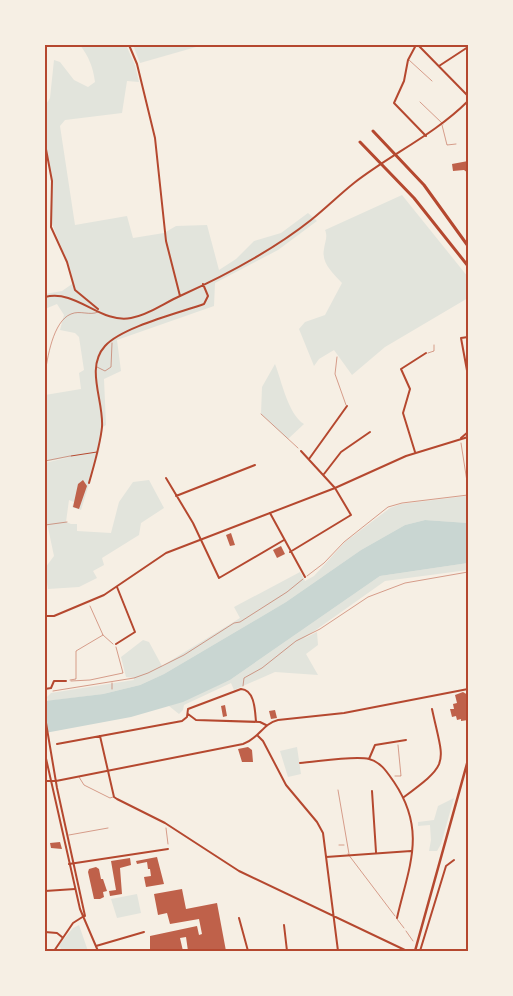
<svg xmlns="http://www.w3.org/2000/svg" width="513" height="996" font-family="'DejaVu Sans',sans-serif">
	<rect width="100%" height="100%" fill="#f6efe4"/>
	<path fill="#e2e4dc" d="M80 45H126L135 65 139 82 127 81 122 113 65 120 60 126 75 225 127 216 133 238 164 233 176 226 207 225 219 270 236 259 254 241 281 233 308 213 317 221 278 250 215 283 214 306 117 340 121 371 104 379 106 425 103 427 99 452 81 510 72 507 74 502 69 500 66 522 71 524H77V531L111 533 119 502 133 482 149 480 164 508 141 523 139 535 102 558 104 565 93 571 97 578 79 587 48 589 45 568 54 556 47 523H45V463L70 457 45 462V395L81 389 79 373 84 370 79 337 75 333 60 330 64 315 57 304 45 309V294L62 291 72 284 71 271 50 219 52 181 45 144V106L50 98 54 60 60 62 74 80 88 87 95 82C93 67 89 57 80 45Z
		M133 45H203L140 63Z
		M402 195 468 277V298L385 347 352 375 334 350 319 359 314 366 299 329 305 322 325 315 342 283C333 273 321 263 324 249 325 241 328 237 325 230Z
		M275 364C282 382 288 414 304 424L288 439 261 414 262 387Z
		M466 496H468V523L425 520 405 525 361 550 286 602 164 674 140 685 103 694 48 701 47 697 51 693 134 680V678L126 677 121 657 143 640 149 642 162 666 240 618 234 607 300 572 305 581 314 576 345 542 390 508 401 504Z
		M468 563V570L385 581 303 639 317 632 318 645 306 654 318 675 275 672 234 690 231 683 184 705 183 710 179 714 169 706 230 680 380 576Z
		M297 747 301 774 288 777 280 751Z
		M454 798 441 844 437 851H429L431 840 430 825 418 826V822L434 820 438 806Z
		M137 894 141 913 117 918 111 899Z
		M79 925 88 951H59L61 948 58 946 73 928Z"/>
	<path fill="#c9d6d2" d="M425 520 468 523V563L380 576 230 680 183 702 131 717 45 733V701L103 694 140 685 164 674 286 602 361 550 405 525Z"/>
	<path fill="#bf614a" d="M468 161V173L464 170 453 171 452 164Z
		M83 480 87 486 79 509 73 507 78 484Z
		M231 533 235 545 230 546 226 535Z
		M281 546 285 554 277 558 273 550Z
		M463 692 468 695V720L461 721V719L457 720 456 716 452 717 450 709H454L453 704 457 703 455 695Z
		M225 705 227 716 223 717 221 706Z
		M275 710 277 718 271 719 269 711Z
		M248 747 252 750 253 762H242L238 749Z
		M60 842 62 849 51 848 50 843Z
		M157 857 164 884 146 887 144 877 151 876 150 869H148L147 862 137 864 136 861Z
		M130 858 131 865 120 868 122 894 110 896 109 891 116 890 111 861Z
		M96 867 99 869 101 879H103L107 891 103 892 104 897 100 899H94L88 872 89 869Z
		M182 889 186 909 217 903 226 951H188L186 937 180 938 183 951H150V936L197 926 199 935 202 934 199 919 170 924 167 913 158 915 154 894Z"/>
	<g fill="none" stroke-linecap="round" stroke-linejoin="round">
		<path stroke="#b5482f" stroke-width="0.5" d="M261 414 298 448
			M461 443 468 488
			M45 525 67 522
			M307 576 324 563 344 542 388 507 402 503 468 495
			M103 635 113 644
			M70 680 76 679V651L103 635 90 606
			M71 681 90 680 123 673 116 647
			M112 683V689
			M243 686 244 678 262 668 296 641 320 629 368 597 405 583 468 572
			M53 691 134 678 148 673 184 655 234 623 240 622 287 592 303 579
			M395 776H401L398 745
			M166 828 168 844
			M339 845H344
			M406 931 413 941"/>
		<path stroke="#b5482f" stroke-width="0.5" d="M409 60 432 81
			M420 102 443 124
			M442 125 447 145 456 144
			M428 353 434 351V345
			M337 357 335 374 346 405
			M97 367 105 371 111 367 112 343
			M45 375C47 359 53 321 71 314 80 310 90 316 98 312
			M45 461 70 456
			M79 777 84 785 110 798 113 797
			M338 790 349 854
			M69 835 108 828
			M348 854 395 916
			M397 919 404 928"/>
		<path stroke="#b5482f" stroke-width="1" d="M71 456 97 452"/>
		<path stroke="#b5482f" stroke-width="2" d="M129 45 137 64 155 138 166 241 180 296
			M416 45 408 60 404 81 394 103 426 136
			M418 45 468 96
			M439 66 468 47
			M45 144 52 181 51 227 67 262 75 290 98 309
			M45 297C77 289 100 324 131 318 149 315 164 303 180 296 224 276 272 251 311 220 326 208 339 195 354 183 391 154 434 135 468 101
			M468 337 461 338 468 376
			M461 438 468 432
			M415 452 403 413 410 389 401 369 426 353
			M309 459 347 406
			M324 474 341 452 370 432
			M166 478 193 523 219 578 284 540
			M89 483C94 465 100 446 102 427 104 401 85 368 105 346 122 327 179 313 204 304L208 296 203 284
			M176 496 255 465
			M270 513 305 577
			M290 552 351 515 335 488 301 451
			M116 644 135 632 117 587
			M45 689 51 688 54 681H66
			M188 714 196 720 260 722 266 725
			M100 736 114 797 117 799 165 823 239 871 407 951
			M258 736 263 741 286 785 317 822 323 833 338 951
			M57 744 182 721 187 717 188 709 241 689C255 690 255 711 256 722
			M369 759 375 745 406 740
			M300 763C316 762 355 755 369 759 381 762 387 772 394 782 427 831 409 866 397 918
			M45 781H56
			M372 791 376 852
			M404 797C451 762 444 765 432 709
			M326 857 411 851
			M69 864 168 849
			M45 891 75 889
			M239 918 248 951
			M284 925 287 951
			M45 932 57 933 62 937
			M96 946 144 932
			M420 951 446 866 454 860"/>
		<path stroke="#b5482f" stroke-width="2" d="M45 616H54L104 595 166 553 335 488 406 456 468 437
			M45 717 57 788 85 916
			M45 754 80 909 98 951
			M56 781 243 744C260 738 262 724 278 720L344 713 468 689
			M54 951 73 923 84 916"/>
		<path stroke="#b5482f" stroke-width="2.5" d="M415 951 468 760"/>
		<path stroke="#b5482f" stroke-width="3" d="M373 131 424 185 468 246
			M360 142 414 198 468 266"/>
	</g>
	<rect width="513" height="996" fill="none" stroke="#f6efe4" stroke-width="92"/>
	<rect x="46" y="46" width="421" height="904" fill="none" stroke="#b5482f" stroke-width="2"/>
</svg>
